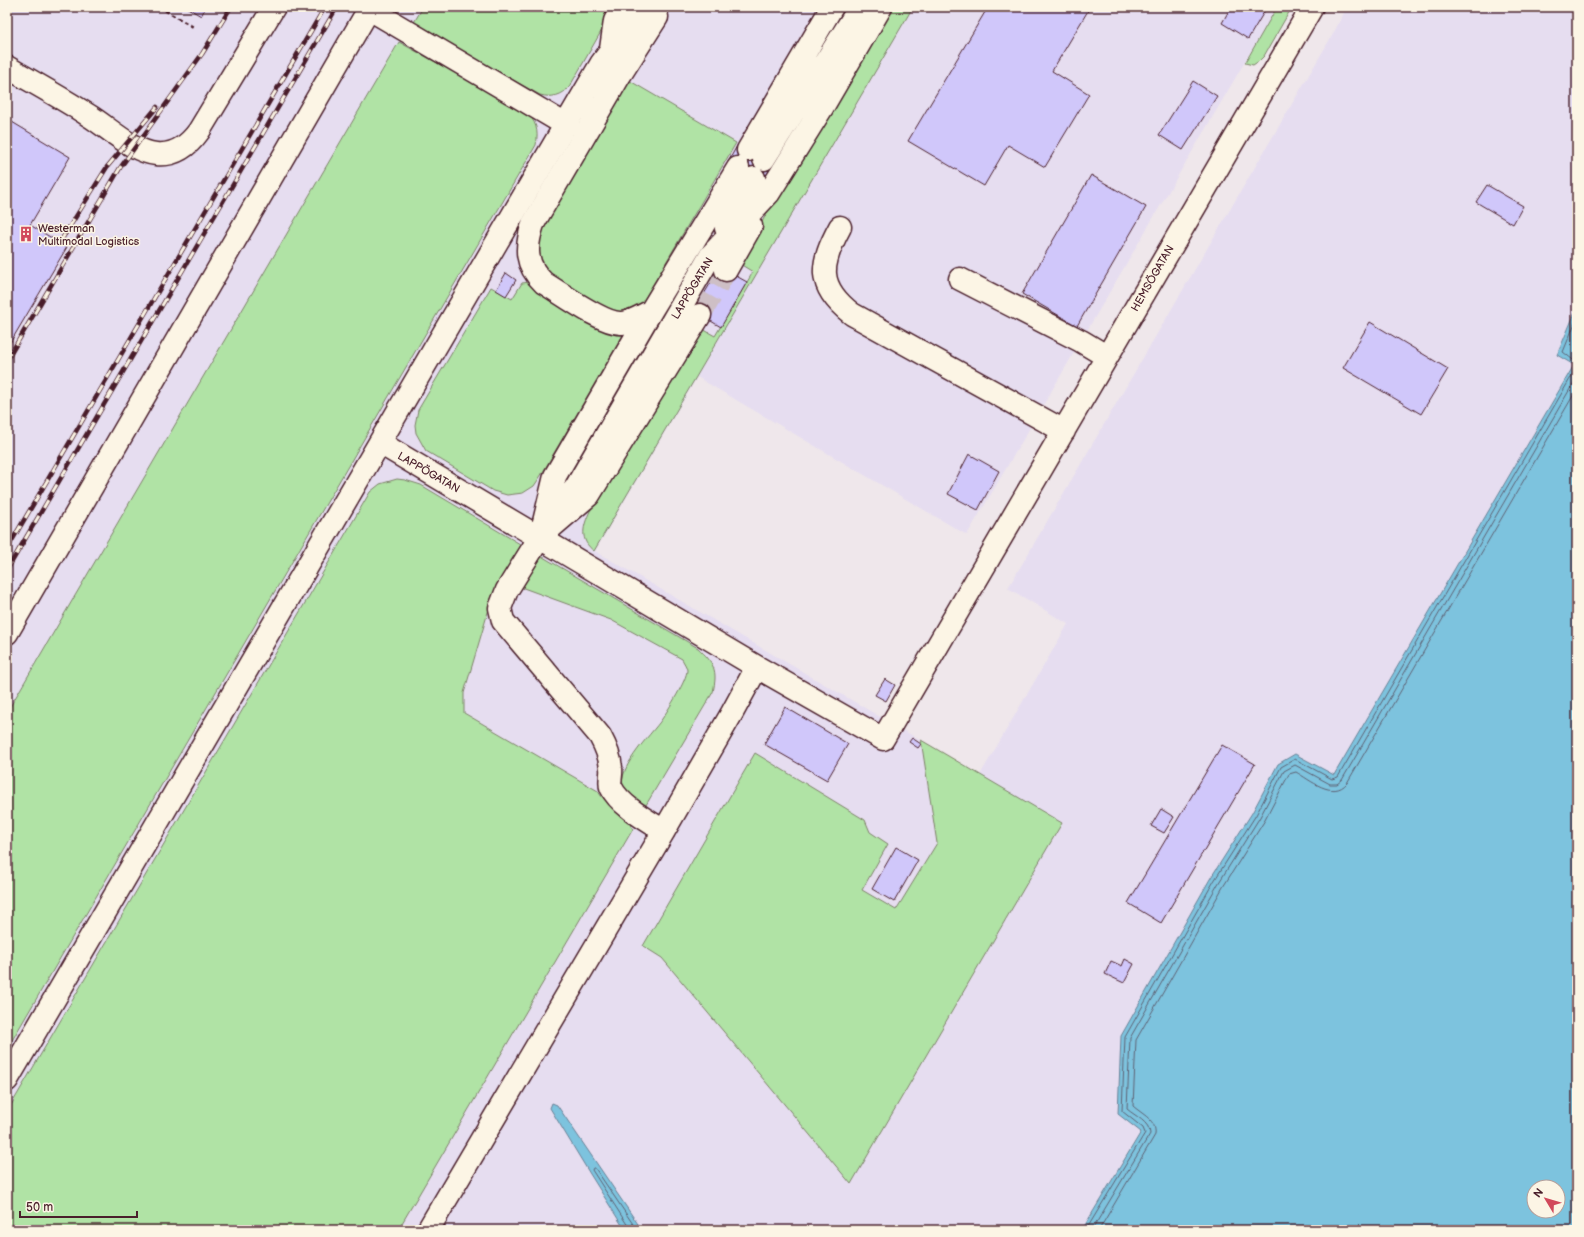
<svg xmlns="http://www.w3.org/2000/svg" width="1584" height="1237" font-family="'Balsamiq Sans',sans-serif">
	<rect width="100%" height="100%" fill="#efe7eb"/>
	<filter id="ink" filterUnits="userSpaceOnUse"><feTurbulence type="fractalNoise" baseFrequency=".025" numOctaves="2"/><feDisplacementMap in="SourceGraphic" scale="8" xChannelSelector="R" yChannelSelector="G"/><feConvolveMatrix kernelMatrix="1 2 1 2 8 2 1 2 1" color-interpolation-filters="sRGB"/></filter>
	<g filter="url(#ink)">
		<path fill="#e6ddf0" d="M7 7H1277L967 535 697 377 595 551 980 775 1068 624 1008 588 1333 34 1347 7H1577V308L1557 355 1574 365 1334 776 1295 754 1278 764 1252 813 1141 1131 1082 1230H7Z"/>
		<path fill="#b0e3a5" stroke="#7d8168" d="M423 7H615L570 86C562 96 552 98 540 95L413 24Z
			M886 7H913L594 551C579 540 583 526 590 511L699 327 715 336 753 272 740 264 773 201Z
			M1277 7H1292L1264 56 1259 61 1253 65 1245 63Z
			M399 42 525 111C536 121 539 130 536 145L7 1049V712Z
			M625 78 736 143 641 305 621 313H614L540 270 537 235Z
			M530 282 606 331 616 335H623L540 477 534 486 523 493 507 495 493 491 426 451 416 433 415 425 418 410 491 287 512 299 522 283Z
			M397 479 405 480 421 485 520 544 521 553 495 597 488 612 464 693V713L598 791C603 800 609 803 617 808 623 814 628 822 633 829L398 1230H7V1112L370 492 380 484Z
			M543 557 698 648C714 663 718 670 713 692L646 805C640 802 631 798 626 792 610 774 652 734 662 719 668 710 687 680 687 670 687 667 684 663 682 659L611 620 518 586 536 560Z
			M921 740 1062 823 851 1184 662 958 643 946 755 753 865 820 870 832 888 844 862 890 896 910 937 843Z"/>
		<path fill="#7dc3de" stroke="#698196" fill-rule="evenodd" d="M1577 308V1230H1082L1141 1132 1118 1114 1121 1036 1210 879 1252 813 1278 764 1295 754 1334 775 1574 365 1557 355ZM1534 1187H1558V1211H1534Z
			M552 1103 557 1105 642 1230H625L590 1174 550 1108Z"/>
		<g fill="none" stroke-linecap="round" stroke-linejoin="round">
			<path stroke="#5e6173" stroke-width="1" d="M1577 318 1563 352 1577 363
				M629 1230 628 1226 592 1170 593 1168H595L637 1230
				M1086 1230 1145 1133 1143 1128 1122 1111 1125 1037 1214 881 1256 815 1281 767 1295 759 1332 779 1338 777 1577 367
				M1092 1230 1150 1134C1150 1122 1135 1116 1127 1109L1130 1038 1218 884 1260 817 1284 771 1295 765 1330 784H1337L1342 780 1577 377
				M1099 1230 1155 1135C1157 1120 1143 1115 1133 1106L1136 1040 1223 887 1265 820 1289 774 1296 772C1310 780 1333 800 1347 783L1577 389"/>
		</g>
		<path fill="#d0c7fa" stroke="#4a1f2b" d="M186 7H206L201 16Z
			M988 7H1085L1089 9 1052 71 1089 94 1045 167 1008 145 984 186 908 141Z
			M1231 7H1267L1248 39 1222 23Z
			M1193 81 1217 96 1183 150 1159 135Z
			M7 119 70 157 30 225 67 247 7 348Z
			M738 144 775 165 764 184 728 162Z
			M1091 175 1146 207 1077 326 1022 294Z
			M1487 185 1523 206 1513 224 1476 202Z
			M720 267 747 282 721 327 694 311Z
			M506 273 516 280 506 296 496 290Z
			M1370 322 1448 369 1421 414 1343 368Z
			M969 454 999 471 978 510 948 494Z
			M885 679 895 685 886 701 875 695Z
			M785 707 848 744 827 780 764 744Z
			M912 738 921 744 918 748 909 742Z
			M1222 745 1255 764 1161 923 1128 903Z
			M1161 809 1174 817 1164 833 1151 826Z
			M896 847 918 860 894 902 872 889Z
			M1125 959 1134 964 1124 983 1105 974 1111 961 1122 966Z"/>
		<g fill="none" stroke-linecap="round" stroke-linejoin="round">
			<path stroke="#cebfc5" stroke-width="22" stroke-dasharray="22 11" stroke-linecap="butt" d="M700 315 726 270"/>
			<defs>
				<path id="minor" d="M366 7 566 125
					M611 49 615 21 623 7
					M7 67C34 83 62 98 88 115 108 127 133 152 156 154 175 156 189 145 199 131L274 7
					M748 150 832 7
					M764 159 860 7
					M840 227C820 264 816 286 852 314L1064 431
					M726 228 754 178
					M726 270 751 226
					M960 279 1081 341 1106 356
					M651 311C641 316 632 322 622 323 604 325 561 293 544 283 525 265 525 248 533 224L620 75 657 17
					M380 443 757 667 883 739 1312 7
					M559 510 576 487 711 255 769 193 822 108 881 7
					M543 526 555 476 651 311 738 168
					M7 633 369 9
					M664 831C648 821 619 805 611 787 609 782 612 774 611 768 610 756 606 747 600 736L503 621 500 608 507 590 540 537 589 495 700 315
					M7 1080 601 64C616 43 636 21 657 7
					M428 1230 664 831 732 713 757 667"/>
			</defs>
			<use href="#minor" stroke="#4a1f2b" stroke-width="25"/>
			<path stroke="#4a1f2b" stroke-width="2.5" stroke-dasharray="4 3" stroke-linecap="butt" d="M159 7 195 28"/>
			<use href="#minor" stroke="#fcf5e5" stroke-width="22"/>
			<defs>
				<path id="rail" d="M60 242 107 167 157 107
					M7 360 120 168 202 54 231 7
					M7 549 325 7
					M7 570 337 7"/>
			</defs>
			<use href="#rail" stroke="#4a1f2b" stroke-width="4.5"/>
			<use href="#rail" stroke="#fcf5e5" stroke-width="3" stroke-dasharray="9" stroke-linecap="butt"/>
		</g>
	</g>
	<defs>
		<symbol id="building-bare" viewBox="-9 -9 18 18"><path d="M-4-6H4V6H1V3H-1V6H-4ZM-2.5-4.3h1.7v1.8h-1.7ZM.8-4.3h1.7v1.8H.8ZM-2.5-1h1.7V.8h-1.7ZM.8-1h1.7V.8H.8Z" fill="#d1495b" stroke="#fcf5e5" stroke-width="2.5" paint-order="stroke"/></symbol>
	</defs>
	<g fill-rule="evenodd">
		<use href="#building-bare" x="15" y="223" width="22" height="22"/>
	</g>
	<g text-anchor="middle" stroke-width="3" stroke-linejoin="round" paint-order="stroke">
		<g font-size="11" fill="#4a1f2b" stroke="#fcf5e5" text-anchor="start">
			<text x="38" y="232">Westerman<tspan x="38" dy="13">Multimodal Logistics</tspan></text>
		</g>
		<g font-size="11" fill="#4a1f2b" stroke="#fcf5e5">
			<text transform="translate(1152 278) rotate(-60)" y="4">HEMSÖGATAN</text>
			<text transform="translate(692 288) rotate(-59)" y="4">LAPPÖGATAN</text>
			<text transform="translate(429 472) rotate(30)" y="4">LAPPÖGATAN</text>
		</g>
	</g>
	<rect width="1584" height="1237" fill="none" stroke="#fcf5e5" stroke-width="24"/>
	<rect x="12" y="12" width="1560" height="1213" fill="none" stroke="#4a1f2b" stroke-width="1.5" filter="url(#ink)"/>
	<g transform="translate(1546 1199) rotate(308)"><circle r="19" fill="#fcf5e5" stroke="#b59f9b"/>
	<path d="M0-3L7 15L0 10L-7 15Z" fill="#d1495b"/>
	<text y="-6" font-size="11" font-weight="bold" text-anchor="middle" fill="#4a1f2b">N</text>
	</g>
	<path d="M20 1211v6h117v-6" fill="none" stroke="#4a1f2b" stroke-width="2"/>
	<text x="26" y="1211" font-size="12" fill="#4a1f2b" stroke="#fcf5e5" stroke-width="3" paint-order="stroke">50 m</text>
</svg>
